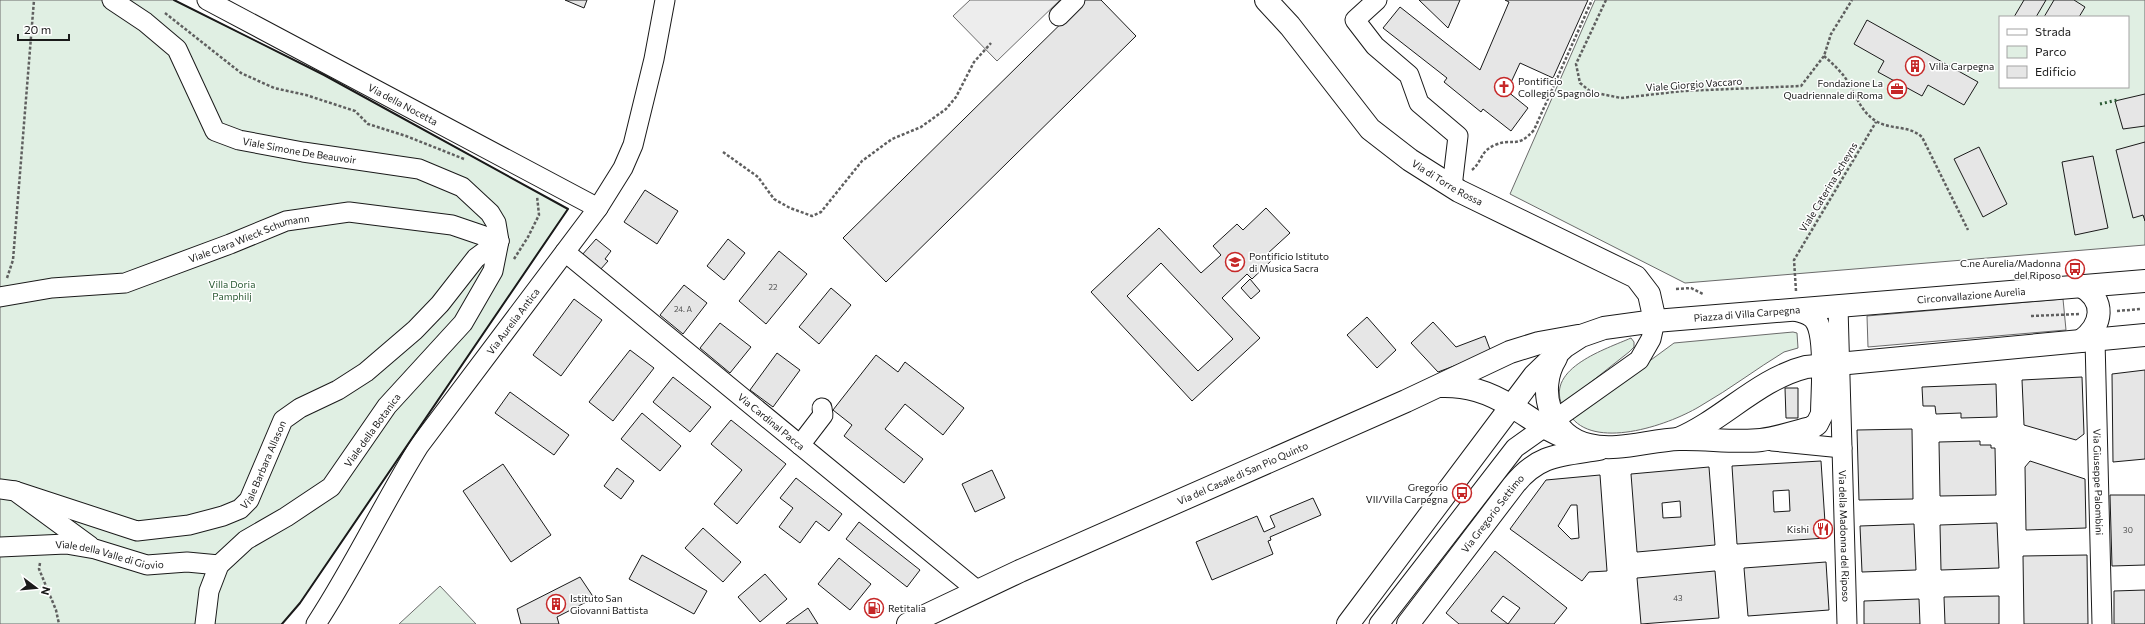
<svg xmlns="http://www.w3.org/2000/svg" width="2145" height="624" font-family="Commissioner,sans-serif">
	<rect width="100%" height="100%" fill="#fff"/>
	<path fill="#e0efe3" stroke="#6a6a6a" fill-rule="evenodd" d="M0 0H174L324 75 568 209 300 603 282 624H0Z
		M1595 0H2145V245L1685 283 1510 194ZM2000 17H2128V87H2000Z
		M1793 332 1797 333 1798 348 1784 352C1756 369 1730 389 1702 405 1672 424 1598 450 1572 418L1674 343Z
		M1631 338 1634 342V347L1629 352 1562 405C1546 368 1606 349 1631 338Z
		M440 586 476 624H399Z"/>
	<path fill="#ededed" stroke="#6a6a6a" d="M970 0H1060L997 61 953 16Z
		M2063 299 2066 330 1868 347 1867 316Z"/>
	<path fill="#e6e6e6" stroke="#1a1a1a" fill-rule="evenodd" d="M565 0H587L584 8Z
		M1085 0H1101L1136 36 886 282 843 238Z
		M1419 0H1460L1448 28Z
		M1505 0H1588L1553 78 1520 63 1507 91 1528 108 1511 131 1483 109 1481 112 1444 82 1447 78 1383 28 1400 7 1480 70 1509 2Z
		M2024 0H2046L2036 17H2014Z
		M2054 0H2074L2085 7 2079 17H2044Z
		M1867 20 1978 82 1964 105 1928 85 1922 96 1878 72 1884 61 1854 44Z
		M2145 94V126L2123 129 2115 101Z
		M2145 142V221L2143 215 2133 218 2116 150Z
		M1979 147 2007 204 1983 217 1954 159Z
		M2093 156 2108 228 2075 235 2062 162Z
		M645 190 678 211 657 244 624 222Z
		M1266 208 1290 233 1267 254 1272 260 1252 279 1247 274 1222 298 1260 338 1192 401 1091 292 1159 228 1201 273 1221 255 1213 246 1237 224 1243 230ZM1161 263 1233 339 1198 371 1127 296Z
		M596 239 611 251 605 259 608 261 600 270 582 255Z
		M728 239 745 253 724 280 707 266Z
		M779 251 807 274 766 324 739 301Z
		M1250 279 1260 291 1251 299 1241 288Z
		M684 285 707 303 683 334 660 315Z
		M831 288 851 305 819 344 799 327Z
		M574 299 602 320 561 376 533 355Z
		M1367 317 1396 350 1377 368 1347 335Z
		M1433 322 1456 347 1485 336 1491 352 1438 372 1411 343Z
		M720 323 751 347 730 373 700 348Z
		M630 350 654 368 613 421 589 402Z
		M777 353 800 370 773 407 750 390Z
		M876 355 898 372 905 362 964 408 943 435 905 404 885 429 923 459 904 483 844 436 852 425 833 410Z
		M2145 370V459L2113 462 2112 374Z
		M673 377 711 407 690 432 653 402Z
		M2082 377 2084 434 2076 440 2024 425 2022 380Z
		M1996 384 1997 417 1961 418V413L1936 414 1935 406H1923L1922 387Z
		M1785 388H1798V418H1786Z
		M510 392 569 435 554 455 495 413Z
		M642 413 681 446 660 471 621 439Z
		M731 420 786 464 737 524 714 504 742 470 711 444Z
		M1912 429 1913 499 1859 500 1857 430Z
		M1980 441V445H1991V448H1995L1996 495 1940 496 1939 442Z
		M1821 461 1826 538 1737 544 1732 466ZM1789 490 1790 511 1774 512 1773 491Z
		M2030 461 2085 479 2086 528 2026 530 2025 467Z
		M503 464 551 535 511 562 463 491Z
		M1709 467 1715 545 1637 552 1631 474ZM1680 501 1681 517 1663 518 1662 503Z
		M617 468 634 481 621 499 604 486Z
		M992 470 1005 498 975 512 962 484Z
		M1600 475 1607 571 1589 572 1582 581 1510 529 1546 480ZM1571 505H1577L1579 538 1571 539 1558 526Z
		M796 478 842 514 829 531 816 521 800 543 779 527 793 508 780 498Z
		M2110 495H2145V565L2112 566Z
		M1313 498 1321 515 1270 537 1271 540 1268 541 1273 554 1212 580 1196 542 1257 516 1264 532 1275 527 1270 516Z
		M859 522 920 570 907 587 846 539Z
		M1997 523 1999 568 1941 570 1940 525Z
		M1914 524 1916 570 1862 572 1860 526Z
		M703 528 741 562 723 582 685 548Z
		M1495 551 1567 608 1554 624H1459L1446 613ZM1503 596 1520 608 1508 624 1491 611Z
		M642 555 707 591 694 614 629 579Z
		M2087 555 2088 624H2024L2023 556Z
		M839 558 871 584 850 610 818 584Z
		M1826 562 1829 610 1748 616 1744 568Z
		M1715 571 1719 618 1641 624 1637 578Z
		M765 574 787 599 760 622 738 597Z
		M580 577 594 598 557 617 559 624H521L517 609Z
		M2145 590V624H2114V591Z
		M1999 596V624H1945L1944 597Z
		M1919 599 1920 624H1864V601Z
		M808 608 818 624H786Z"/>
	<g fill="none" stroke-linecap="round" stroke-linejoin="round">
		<defs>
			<g id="minor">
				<path id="s1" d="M112 0 145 22 177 49 215 131 239 140 303 152 419 169 462 187 490 213 496 223 499 241 493 271 463 323 387 406 331 487 286 517 246 540 219 565 209 591 205 624"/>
				<path id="s2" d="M207 0 598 208"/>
				<path d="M1377 0 1355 20 1375 46 1409 75 1419 103 1458 136 1452 187"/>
				<path d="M1059 16 1075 0"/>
				<path id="s3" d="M565 252 978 591"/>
				<path id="s4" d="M0 297 52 288 125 283 230 244 286 221 349 212 452 225 499 241"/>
				<path id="s5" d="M1838 307 1847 624"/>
				<path id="s6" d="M2095 340 2102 624"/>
				<path d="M1772 441 1842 448"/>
				<path d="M800 445 823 415 822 408"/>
				<path d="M0 489 15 491 90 546"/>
				<path id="s7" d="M15 491 137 531 189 525 223 516 240 509 249 500 283 420 300 408 338 390 366 372 415 330 440 304 476 258 499 241"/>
				<path id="s8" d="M0 547 66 544 95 549 147 565 187 562 219 565"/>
				<path id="s9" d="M316 624C354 566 383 504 419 446L598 208 623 168 633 145 654 59 665 0"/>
				<path d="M1379 624 1515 448 1639 360 1651 339 1655 321"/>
			</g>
			<g id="major">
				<path id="s10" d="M1266 0 1290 26 1370 129 1410 160 1459 191 1636 277 1649 294 1655 321"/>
				<path d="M2081 286C2106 300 2103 325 2081 341"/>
				<path d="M1556 358C1536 390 1550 436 1589 445 1617 452 1650 440 1679 439 1706 438 1734 443 1761 440 1777 438 1795 432 1811 428L1817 424 1822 414C1822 392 1828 333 1814 318 1809 313 1803 312 1797 310"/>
				<path d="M1440 386C1467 385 1488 392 1511 406 1530 417 1546 431 1568 438"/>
				<path d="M1678 439C1723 420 1758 379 1806 367L2145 335"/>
				<path id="s11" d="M908 624 1020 571 1406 401 1510 352 1539 343 1578 336"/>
				<path id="s12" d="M1348 624 1534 376 1564 347 1581 336 1604 328 1655 321 2145 281"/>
				<path id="s13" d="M1408 624 1513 486C1538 454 1561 455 1599 449"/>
			</g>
		</defs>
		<use href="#minor" stroke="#1a1a1a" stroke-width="21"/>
		<use href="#major" stroke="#1a1a1a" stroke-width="24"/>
		<path stroke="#5f5f5f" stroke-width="2.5" stroke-dasharray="3 2" stroke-linecap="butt" d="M1606 0 1576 64 1580 83 1591 92 1621 98 1683 91 1801 86 1824 56 1831 34 1852 0
			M165 13 241 73 274 88 306 95 355 111 368 124 406 136 464 159
			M1824 56C1831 62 1838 69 1844 76 1855 91 1859 111 1876 121 1890 130 1909 125 1922 137L1968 230
			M723 152 758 177 774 199 790 208 812 216 821 212 862 161 892 139 921 127 946 109 956 97 974 62 991 43
			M1472 170C1482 162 1480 151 1495 145 1513 137 1516 150 1534 130L1592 0
			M514 259 528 237 539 215 537 196
			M7 278 13 260 34 0
			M1676 289 1691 288 1703 294
			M1796 291 1794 260 1876 122
			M2117 311 2141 309
			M2031 316 2079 314
			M40 563 39 569 56 610 59 624"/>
		<use href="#minor" stroke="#fff" stroke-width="19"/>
		<use href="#major" stroke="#fff" stroke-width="22"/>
		<path stroke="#2b5a34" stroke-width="3" stroke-dasharray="2 3" stroke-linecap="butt" d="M2100 104 2117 100"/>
		<path stroke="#1a1a1a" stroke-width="2" d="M174 0 324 75 568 209 300 603 282 624"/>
	</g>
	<defs>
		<symbol id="building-ring" viewBox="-11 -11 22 22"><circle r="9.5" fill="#fff" stroke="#c62828" stroke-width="1.5"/><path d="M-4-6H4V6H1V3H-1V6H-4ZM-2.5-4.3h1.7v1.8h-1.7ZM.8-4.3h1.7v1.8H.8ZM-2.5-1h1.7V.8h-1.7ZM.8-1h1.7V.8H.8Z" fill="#c62828"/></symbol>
		<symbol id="church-ring" viewBox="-11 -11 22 22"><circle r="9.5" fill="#fff" stroke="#c62828" stroke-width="1.5"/><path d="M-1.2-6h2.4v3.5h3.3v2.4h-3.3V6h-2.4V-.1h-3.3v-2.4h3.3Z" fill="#c62828"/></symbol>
		<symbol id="office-ring" viewBox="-11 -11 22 22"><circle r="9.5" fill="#fff" stroke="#c62828" stroke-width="1.5"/><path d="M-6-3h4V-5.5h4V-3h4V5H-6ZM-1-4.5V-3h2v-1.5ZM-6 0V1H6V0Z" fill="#c62828"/></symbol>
		<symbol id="university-ring" viewBox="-11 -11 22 22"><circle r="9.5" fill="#fff" stroke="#c62828" stroke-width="1.5"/><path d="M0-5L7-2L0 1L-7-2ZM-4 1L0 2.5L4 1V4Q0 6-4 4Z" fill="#c62828"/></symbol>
		<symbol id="bus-ring" viewBox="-11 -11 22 22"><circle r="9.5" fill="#fff" stroke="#c62828" stroke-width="1.5"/><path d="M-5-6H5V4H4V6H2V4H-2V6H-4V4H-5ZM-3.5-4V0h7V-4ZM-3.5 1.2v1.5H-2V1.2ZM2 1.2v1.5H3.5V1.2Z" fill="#c62828"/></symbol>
		<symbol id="restaurant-ring" viewBox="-11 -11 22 22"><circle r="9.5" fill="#fff" stroke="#c62828" stroke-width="1.5"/><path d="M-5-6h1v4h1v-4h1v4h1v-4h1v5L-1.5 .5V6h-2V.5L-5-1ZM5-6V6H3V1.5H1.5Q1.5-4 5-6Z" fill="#c62828"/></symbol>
		<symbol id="fuel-ring" viewBox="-11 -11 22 22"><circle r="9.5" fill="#fff" stroke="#c62828" stroke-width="1.5"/><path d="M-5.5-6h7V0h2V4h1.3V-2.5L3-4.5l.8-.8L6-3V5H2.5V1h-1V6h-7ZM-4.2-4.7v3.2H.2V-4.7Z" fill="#c62828"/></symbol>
	</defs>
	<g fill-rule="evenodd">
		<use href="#building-ring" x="1904" y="55" width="22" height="22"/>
		<use href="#church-ring" x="1493" y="76" width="22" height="22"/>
		<use href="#office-ring" x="1886" y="78" width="22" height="22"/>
		<use href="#university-ring" x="1224" y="251" width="22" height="22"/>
		<use href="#bus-ring" x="2064" y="258" width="22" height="22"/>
		<use href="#bus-ring" x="1451" y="482" width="22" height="22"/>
		<use href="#restaurant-ring" x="1812" y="518" width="22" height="22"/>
		<use href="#building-ring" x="545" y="593" width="22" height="22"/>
		<use href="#fuel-ring" x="863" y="597" width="22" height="22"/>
	</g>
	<g text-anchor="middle" stroke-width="3" stroke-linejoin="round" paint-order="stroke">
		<g font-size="8" fill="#4d4d4d">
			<text x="773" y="290">22</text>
			<text x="683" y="312">24. A</text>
			<text x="2128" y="533">30</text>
			<text x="1678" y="601">43</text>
		</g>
		<g font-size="10" fill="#1a1a1a" stroke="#fff" text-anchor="start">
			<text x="1929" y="70">Villa Carpegna</text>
			<text x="1518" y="85">Pontificio<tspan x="1518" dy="12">Collegio Spagnolo</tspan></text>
			<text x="1883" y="87" text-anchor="end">Fondazione La<tspan x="1883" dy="12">Quadriennale di Roma</tspan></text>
			<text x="1249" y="260">Pontificio Istituto<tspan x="1249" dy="12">di Musica Sacra</tspan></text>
			<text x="2061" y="267" text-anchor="end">C.ne Aurelia/Madonna<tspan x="2061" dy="12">del Riposo</tspan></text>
			<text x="1448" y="491" text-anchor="end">Gregorio<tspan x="1448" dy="12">VII/Villa Carpegna</tspan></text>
			<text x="1809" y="533" text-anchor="end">Kishi</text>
			<text x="570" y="602">Istituto San<tspan x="570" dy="12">Giovanni Battista</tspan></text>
			<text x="888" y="612">Retitalia</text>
		</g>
		<g font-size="10" fill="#1a1a1a" stroke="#fff">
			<text transform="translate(1694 84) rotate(-4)" y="4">Viale Giorgio Vaccaro</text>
			<text dy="4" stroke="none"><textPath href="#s2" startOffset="222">Via della Nocetta</textPath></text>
			<text dy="4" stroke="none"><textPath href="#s1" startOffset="259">Viale Simone De Beauvoir</textPath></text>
			<text dy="4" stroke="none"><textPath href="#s10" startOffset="260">Via di Torre Rossa</textPath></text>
			<text transform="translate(1828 187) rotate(-59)" y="4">Viale Caterina Scheyns</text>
			<text dy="4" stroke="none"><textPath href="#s4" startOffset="258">Viale Clara Wieck Schumann</textPath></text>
			<text dy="4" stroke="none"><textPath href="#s12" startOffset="765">Circonvallazione Aurelia</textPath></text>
			<text dy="4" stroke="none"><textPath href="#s12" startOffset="540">Piazza di Villa Carpegna</textPath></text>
			<text dy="4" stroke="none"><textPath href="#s9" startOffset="362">Via Aurelia Antica</textPath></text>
			<text dy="4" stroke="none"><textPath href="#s3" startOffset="267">Via Cardinal Pacca</textPath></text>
			<text transform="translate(372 430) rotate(-54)" y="4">Viale della Botanica</text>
			<text dy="4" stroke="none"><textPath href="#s7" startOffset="285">Viale Barbara Allason</textPath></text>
			<text dy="4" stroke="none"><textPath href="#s11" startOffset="367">Via del Casale di San Pio Quinto</textPath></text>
			<text dy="4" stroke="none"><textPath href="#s6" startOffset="142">Via Giuseppe Palombini</textPath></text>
			<text dy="4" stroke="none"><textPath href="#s13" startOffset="139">Via Gregorio Settimo</textPath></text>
			<text dy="4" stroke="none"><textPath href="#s5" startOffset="229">Via della Madonna del Riposo</textPath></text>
			<text dy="4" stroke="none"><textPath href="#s8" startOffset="111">Viale della Valle di Giovio</textPath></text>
		</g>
		<g font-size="10" fill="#2b5a34" stroke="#fff">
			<text x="232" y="288">Villa Doria<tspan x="232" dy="12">Pamphilj</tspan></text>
		</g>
	</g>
	<rect x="1999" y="16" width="130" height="72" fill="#ffffff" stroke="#a3a3a3"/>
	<rect x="2007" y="29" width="20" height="6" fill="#ffffff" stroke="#a3a3a3"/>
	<text x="2035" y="36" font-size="12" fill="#1a1a1a">Strada</text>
	<rect x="2007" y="46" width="20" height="12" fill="#e0efe3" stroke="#a3a3a3"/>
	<text x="2035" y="56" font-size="12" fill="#1a1a1a">Parco</text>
	<rect x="2007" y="66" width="20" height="12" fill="#e6e6e6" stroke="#a3a3a3"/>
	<text x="2035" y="76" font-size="12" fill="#1a1a1a">Edificio</text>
	<g transform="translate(36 588) rotate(106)" stroke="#ffffff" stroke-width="3" paint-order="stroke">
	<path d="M0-3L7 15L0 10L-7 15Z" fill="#1a1a1a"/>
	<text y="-6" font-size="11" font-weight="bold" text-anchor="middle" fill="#1a1a1a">N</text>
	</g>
	<path d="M18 34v6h51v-6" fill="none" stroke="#1a1a1a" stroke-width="2"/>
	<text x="24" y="34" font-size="12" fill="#1a1a1a" stroke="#ffffff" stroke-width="3" paint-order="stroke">20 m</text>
</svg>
